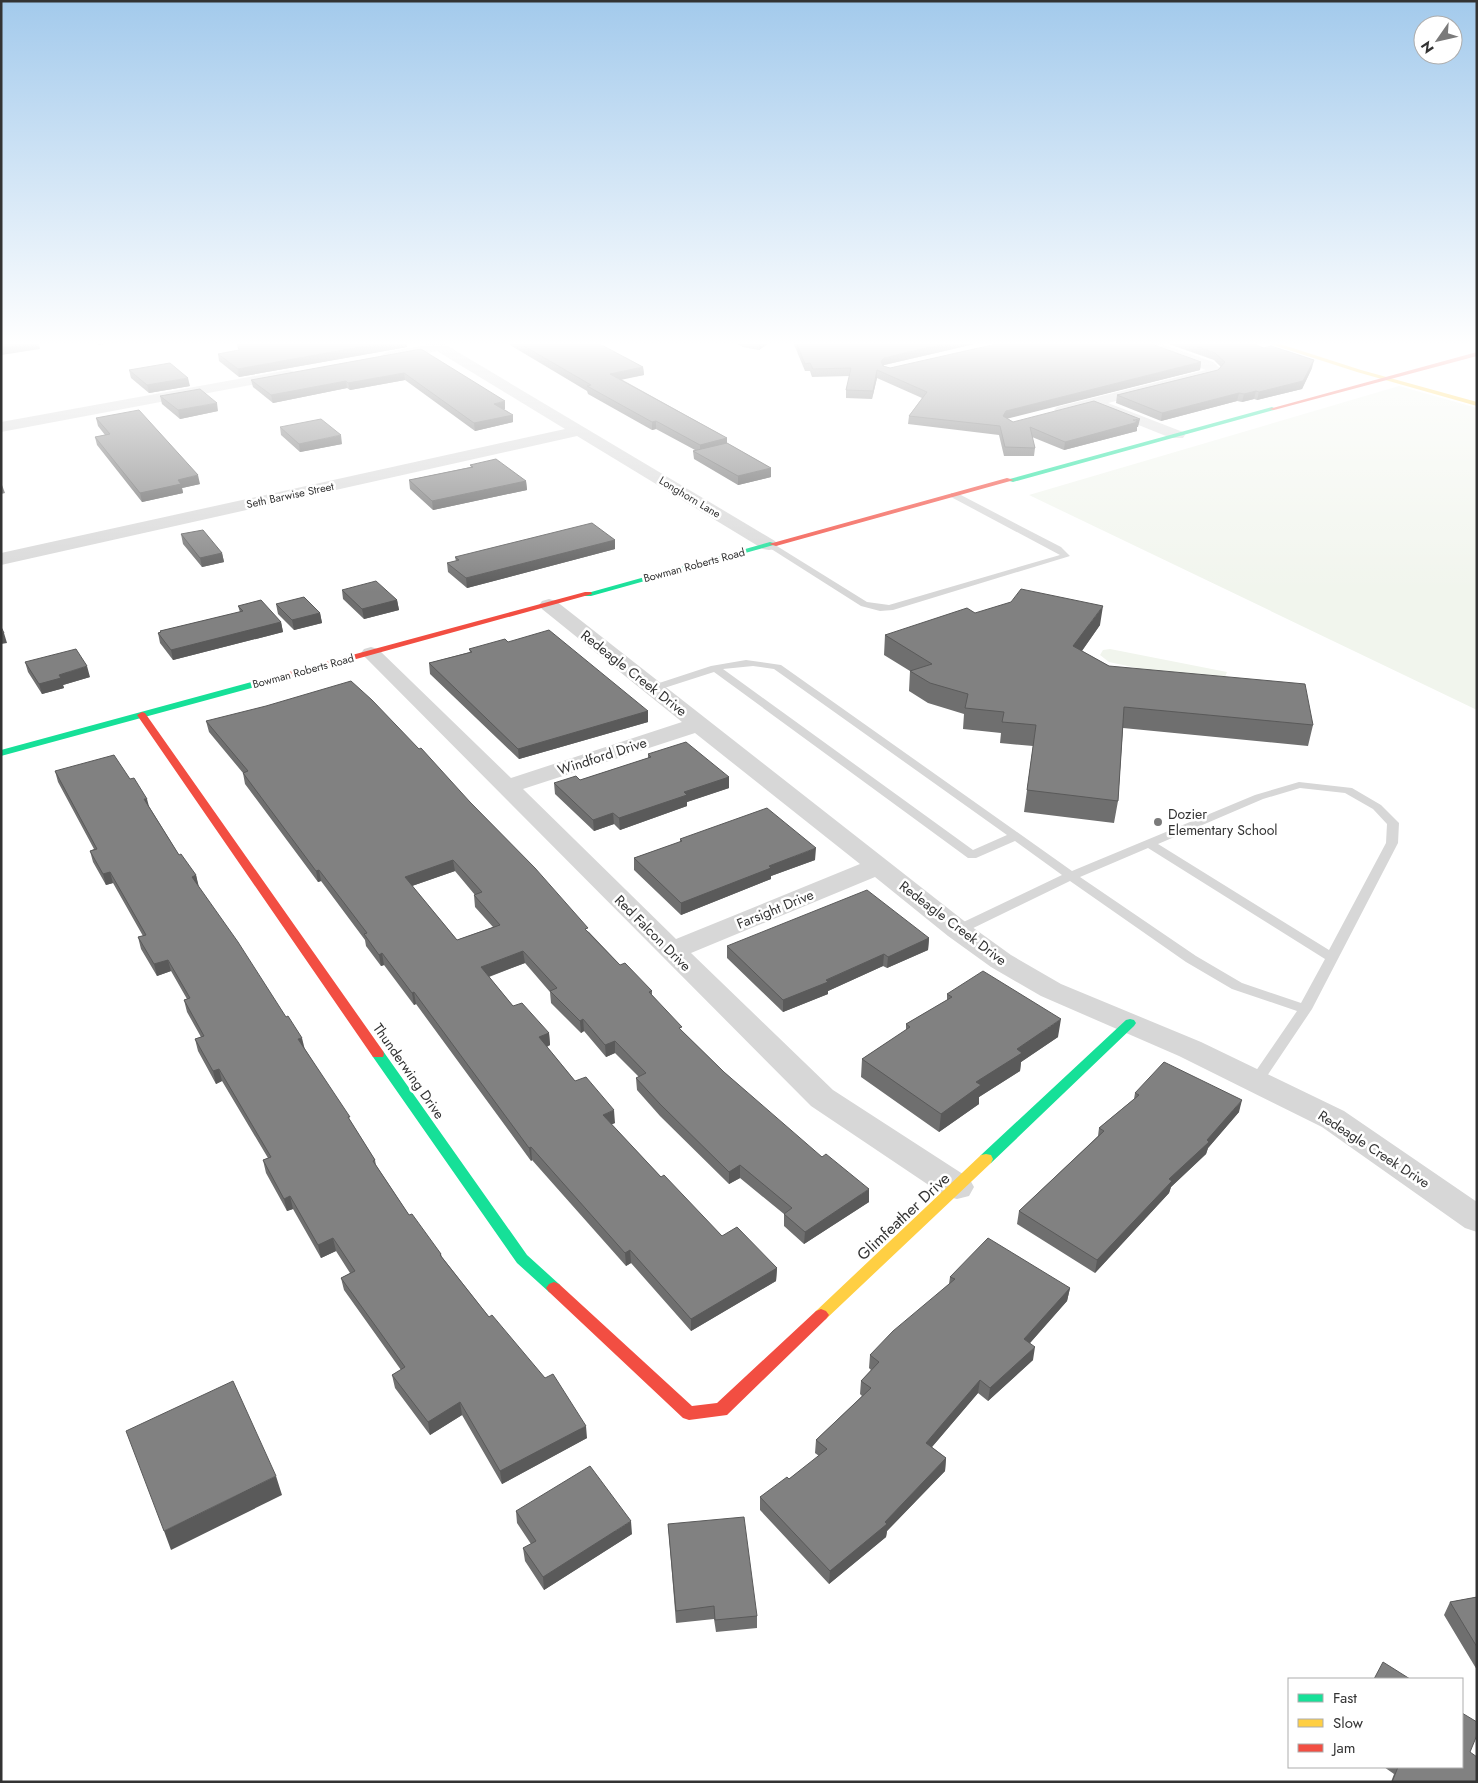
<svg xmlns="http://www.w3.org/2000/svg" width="1478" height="1783" font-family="Jost,sans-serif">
	<rect width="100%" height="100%" fill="#fff"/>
	<path fill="#f1f5ed" d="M1399 386 1477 408V710L1029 495Z
		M1110 649 1227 672 1222 684 1215 685 1109 662 1100 655 1103 650Z"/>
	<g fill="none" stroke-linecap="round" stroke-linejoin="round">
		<path fill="#d7d7d7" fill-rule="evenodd" d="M951 493H957L1061 547 1070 556 893 610 880 611 861 606 765 545 772 543 867 602 889 605 1060 555 951 497Z
			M746 660 781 665 1072 871 1255 795 1299 782 1352 788 1381 805 1399 823 1398 843 1312 1009 1261 1085H1251L1249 1081 1297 1011 1232 989 1186 962 1070 881 963 933H953L952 930 953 927 1062 875 1015 841 976 858H968L714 672 658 690H650L649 688 650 686 711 666ZM753 666 774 669 1007 835 973 850 723 669ZM1300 788 1345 793 1373 809 1387 824 1386 843 1329 950 1158 844 1263 799ZM1148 848 1325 959 1301 1003 1242 983 1196 956 1080 877Z"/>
		<path fill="#d7d7d7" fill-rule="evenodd" d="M424 342H441L775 541 778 545 775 549 769 550 763 549 577 436 1 565V553L565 429 437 351 387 360 380 356 387 352 426 345Z
			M1135 342H1156L1213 362 1222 370 1216 376 1108 403 1183 432 1185 435 1183 438H1171L1101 410 1098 407 1100 405 1062 415 1057 413 1054 410 1057 407 1206 370 1137 345Z
			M288 370 293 371 295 374 293 377 1 432V422Z
			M549 599 556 601 968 924 1011 955 1061 984 1201 1042 1344 1111 1477 1202V1232L1465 1228 1322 1127 1179 1056 1041 996 991 967 948 936 875 877 691 953 833 1090 969 1178 974 1187 969 1196 957 1199 945 1196 811 1106 361 653 364 649 371 647 378 649 511 778 682 722 542 609 539 605 542 601ZM695 733 860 864 676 939 523 789Z"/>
		<path fill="#16e098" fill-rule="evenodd" d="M1272 407 1274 408V410L1013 482 1006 480Z
			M770 542 777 544 591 596H585L584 594Z
			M270 677 273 678V682L1 756V750Z
			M1130 1019 1134 1020 1136 1023 1134 1026 991 1163 986 1164 981 1163 979 1159 981 1155 1126 1020Z
			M378 1050 383 1051 527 1255 559 1284 562 1288 559 1292 554 1294 549 1292 517 1263 373 1057 372 1054 373 1051Z"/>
		<path fill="#ffcf43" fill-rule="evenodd" d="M1264 342H1274L1361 370 1477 402V406L1357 372Z
			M986 1154 991 1155 993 1159 991 1163 826 1319 821 1321 816 1319 813 1315 816 1311 981 1155Z"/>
		<path fill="#f24e42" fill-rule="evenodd" d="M1477 352V356L1274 410 1269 409Z
			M1007 478 1014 480 776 546 769 544Z
			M585 592H591L592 594 273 682H267L265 680 267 678Z
			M142 712 145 713 383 1051 384 1054 383 1057H373L137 715Z
			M554 1282 559 1284 692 1406 717 1403 816 1311 821 1309 826 1311 829 1315 826 1319 727 1415 689 1420 683 1418 549 1292 546 1288 549 1284Z"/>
	</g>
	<path fill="#6f6f6f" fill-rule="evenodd" d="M237 342H407V347L239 377 219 361 218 354 239 350Z
		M505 342H596L643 367 644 375 621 379 727 438V443L771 468V477L738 485 694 459 693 451 695 450 656 429 652 430 588 394 587 391Z
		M733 342H770L759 350 743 347Z
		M793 342H983L884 365 883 366 890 368 1201 362 1200 370 1007 418 1013 422 1138 427H1137V431L1064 450 1032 437 1035 448 1034 456H1004L999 435 908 424 909 416 922 398 877 378 872 399 846 398V390L850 376 812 377 810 371H805Z
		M1163 342H1248L1312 368 1302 389 1257 400 1254 399 1242 402 1237 401 1161 421 1116 403 1117 395 1218 370 1221 367 1214 360Z
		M421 349 505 409H504L513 415V422L475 431 405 380 350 390 347 388 273 403 253 387 251 380Z
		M129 370 190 386 149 393 131 378Z
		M160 396 218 411 180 419 162 404Z
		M96 418 200 484 182 488 183 493 142 502 97 445 95 437 105 435 98 426Z
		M280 427 342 444 300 452 281 435Z
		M470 465 526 481 527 490 433 510 410 489 409 480 471 467Z
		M181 534 222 553 224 562 202 567 183 544Z
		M615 540V549L467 588 448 572 447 563 456 561 455 557Z
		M342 590 397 600 399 610 364 619 343 599Z
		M276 604 320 613 322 623 294 630 278 614Z
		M238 606 281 622 283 632 173 660 160 643 158 633 161 632 160 631 240 612Z
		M975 613 1100 625 1082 651 1109 666 1313 725 1308 746 1123 728 1118 801 1114 823 1024 812 1033 746 1000 743 1001 733 963 729 964 714 928 703 909 691 910 671 884 655 885 635Z
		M469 649 648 711V722L519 759 430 674 429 663 470 652Z
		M25 662 90 677 63 685 64 688 42 694 28 672Z
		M206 721 589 932 620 965 652 991V995L682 1031 724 1072 869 1202 804 1244 784 1226V1214L740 1178 729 1184 660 1116 637 1090 636 1078 639 1077 615 1053 606 1057 584 1031 581 1033 551 1003 550 992 525 963 489 977 513 1006 549 1033 550 1045 547 1047 575 1081 615 1123 611 1124 661 1177 722 1236 777 1268 776 1281 691 1331 631 1263 626 1266 532 1160 531 1161 416 1004 414 1005 384 965 381 966 366 946 365 940 321 881 318 882 245 784 243 773 209 732ZM455 871 475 895H474L475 907 493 927 457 940 412 886Z
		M648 754 729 777V788L687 802V806L620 830 614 824 594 831 555 794 554 783 580 780 648 758Z
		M55 771 130 779 150 808 179 855 196 875 198 886 305 1049 375 1160 376 1165 409 1215 441 1254 442 1257 489 1317 587 1438 502 1484 462 1415 430 1435 395 1388 392 1375 401 1370 344 1290 341 1278 350 1273 336 1251 321 1258 293 1209 287 1211 266 1173 263 1160 268 1158 222 1081 216 1084 198 1051 195 1039 201 1037 187 1012 184 1000 187 999 171 971 157 976 141 949 138 937 143 936 113 883 106 885 93 862 90 851 94 849 58 782Z
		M680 839 815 860 771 876V879L681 915 634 870V858L680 842Z
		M929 938 928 950 887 968 883 966 828 991V994L783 1012 727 958V946Z
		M947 994 1058 1037 1021 1062 1020 1071 979 1097V1104L939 1132 861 1077 862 1059 906 1030V1024L947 1000Z
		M1135 1093 1239 1112 1208 1148 1206 1154 1171 1187 1169 1193 1095 1273 1017 1224 1019 1211 1098 1136 1099 1128 1134 1099Z
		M950 1277 1070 1288 1067 1301 1030 1343 1033 1360 988 1401 978 1393 932 1447 946 1458 945 1471 887 1531 886 1537 829 1584 760 1510V1497L789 1479 819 1456 815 1453 816 1440 862 1396 860 1394 861 1381 871 1370 869 1368 870 1355 949 1284Z
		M516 1511 632 1534 544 1590 525 1561 523 1548 531 1544 517 1523Z
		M668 1524 757 1616V1628L716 1632 714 1619 676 1623Z
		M1477 1597V1670L1444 1615 1450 1602Z
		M1470 1752 1477 1782H1391L1394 1774 1384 1767H1462Z"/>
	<path fill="#5a5a5a" d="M35 342H38L40 349 1 355V348Z
		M98 342H117L99 345Z
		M388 342H407V347L239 377 238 369Z
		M759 342H770L759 350Z
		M951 342H983L884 365 880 369 881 361 884 358Z
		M1314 360 1312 368 1302 389 1257 400 1259 392Z
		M1201 362 1200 370 1006 419 1003 416 1006 411Z
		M643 367 644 375 611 382 610 374Z
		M877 370V378L872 399 873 391Z
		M404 373 405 380 350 390 348 383Z
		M188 378 190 386 149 393 147 385Z
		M346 381 347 388 273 403 271 395Z
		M1256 391 1254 399 1242 402 1244 394Z
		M1239 393 1237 401 1161 421 1162 413Z
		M505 401V409L495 411 494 404Z
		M217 403 218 411 180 419 178 410Z
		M513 415V422L475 431 474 423Z
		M1140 419 1138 427H1137V431L1064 450 1065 442Z
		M656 421V429L652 430V422Z
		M341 435 342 444 300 452 299 444Z
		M727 438V447L700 453V445Z
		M771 468V477L738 485V476Z
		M198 475 200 484 182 488 183 493 142 502 140 493 178 480Z
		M526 481 527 490 433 510 432 501Z
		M1 485H2L5 493 1 494Z
		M615 540V549L467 588 466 578Z
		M222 553 224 562 202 567 200 558Z
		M397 600 399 610 364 619 362 609Z
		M1103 606 1100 625 1071 666 1073 646Z
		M320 613 322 623 294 630 292 620Z
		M281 622 283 632 173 660 171 650Z
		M1 633H4L7 643 1 644Z
		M87 666 90 677 63 685 64 688 42 694 39 684 59 675Z
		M648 711V722L519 759 518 749Z
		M729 777V788L687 802V806L620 830 619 818 684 792Z
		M144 799H147L150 810Z
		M613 813 614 824 594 831 593 820Z
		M816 848 815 860 771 876V879L681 915V903L769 866Z
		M453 860 455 871 406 888 405 877Z
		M319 870 321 881 318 882 316 871Z
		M110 872 113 883 106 885 103 874Z
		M196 875 199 887 192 877Z
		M929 938 928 950 887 968 888 957Z
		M523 951 525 963 482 979 481 967Z
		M382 953 384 965 381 966 379 955Z
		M884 954 883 966 828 991V994L783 1012V1000Z
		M168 960 171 971 157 976 154 964Z
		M414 992 416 1004 414 1005 412 993Z
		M583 1019 584 1031 581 1033 580 1021Z
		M1061 1019 1058 1037 1021 1062 1020 1071 979 1097V1104L939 1132 941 1114 976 1082 1017 1049Z
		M549 1033 550 1045 540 1049 539 1037Z
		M302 1038 305 1050 298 1039Z
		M615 1041V1053L606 1057 605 1045Z
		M219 1069 222 1081 216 1084 213 1071Z
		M1242 1100 1239 1112 1208 1148 1206 1154 1171 1187 1169 1193 1095 1273 1097 1260 1169 1179 1207 1140Z
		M614 1110 615 1123 603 1128V1115Z
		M531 1147 532 1160 531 1161 529 1148Z
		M740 1165V1178L729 1184V1172Z
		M869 1189V1202L804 1244 805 1232Z
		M290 1196 293 1209 287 1211 284 1199Z
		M333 1238 336 1251 321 1258 318 1245Z
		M630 1250 631 1263 626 1266 625 1253Z
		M777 1268 776 1281 691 1331V1319Z
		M1070 1288 1067 1301 1022 1352 1024 1339Z
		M1035 1347 1033 1360 988 1401 990 1388Z
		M980 1380 978 1393 925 1455 926 1443Z
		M460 1402 462 1415 430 1435 428 1422Z
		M586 1426 587 1438 502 1484 500 1471Z
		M946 1458 945 1471 887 1531 886 1537 829 1584 830 1571 885 1522Z
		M276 1476 282 1495 171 1550 164 1531Z
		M631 1521 632 1534 544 1590 543 1577Z"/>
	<path fill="#818181" stroke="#5a5a5a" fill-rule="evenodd" d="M1 342H35L1 348Z
		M237 342H388L238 369 218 354 239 350Z
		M517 342H596L643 367 610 374 727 438 700 445 656 421 652 422 587 386 591 385Z
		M796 342H951L884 358 881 361 883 366 890 368 1005 342H1146L1201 362 1006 411 1003 416 1013 422 1094 401 1140 419 1133 420 1138 422 1065 442 1030 427 1035 448 1005 447 1000 426 909 416 927 392 877 370 873 391 846 390 851 368 813 369 810 363 805 364Z
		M1185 342H1248L1264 348 1271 346 1314 360 1303 381 1259 392 1256 391 1244 394 1239 393 1162 413 1117 395 1218 370 1225 362 1215 353Z
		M421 349 505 401 494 404 513 415 474 423 404 373 348 383 346 381 271 395 251 380Z
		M170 363 188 378 147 385 129 370Z
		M200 389 217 403 178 410 160 396Z
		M139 410 198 475 178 480 181 484 140 493 95 437 110 434 96 418Z
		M321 419 341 435 299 444 280 427Z
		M727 443 771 468 738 476 693 451Z
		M496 459 526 481 432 501 409 480 473 467 470 465Z
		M592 523 615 540 466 578 447 563 459 560 455 557Z
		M203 530 222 553 200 558 181 534Z
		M376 581 397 600 362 609 342 590Z
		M1021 589 1103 606 1073 646 1109 666 1305 684 1313 725 1124 707 1118 801 1027 790 1036 725 1002 722 1004 712 965 708 968 694 930 683 910 671 932 664 885 635 967 608 975 613 1011 602Z
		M304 597 320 613 292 620 276 604Z
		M261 600 281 622 171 650 158 633 161 632 160 631 243 611 238 606Z
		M1 627 4 633H1Z
		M549 630 648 711 518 749 429 663 472 652 469 649 505 639 508 642Z
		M76 649 87 666 59 675 61 678 39 684 25 662Z
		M351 681 372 700 419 749 421 748 470 802 535 868 588 928 585 929 620 965 625 963 652 991 649 992 682 1027 679 1028 724 1072 822 1157 826 1154 869 1189 805 1232 784 1214 792 1208 740 1165 729 1172 660 1104 636 1078 646 1073 615 1041 605 1045 583 1019 580 1021 550 991 557 988 523 951 481 967 513 1006 522 1003 549 1033 539 1037 575 1081 586 1077 614 1110 603 1115 661 1177 664 1175 722 1236 737 1227 777 1268 691 1319 630 1250 625 1253 531 1147 529 1148 414 992 412 993 382 953 379 955 364 934 367 933 319 870 316 871 243 773 248 771 206 721 266 706ZM453 860 482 892 474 895 500 925 457 940 405 877Z
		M686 742 729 777 684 792 687 795 619 818 613 813 593 820 554 783 576 776 580 780 651 757 648 754Z
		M114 755 130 779 134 778 147 799H144L179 855 181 854 196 875 192 877 238 942 286 1017 288 1016 302 1038 298 1039 350 1117H348L375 1160 373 1161 409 1215 412 1214 441 1254 440 1255 489 1317 492 1315 545 1378 553 1374 586 1426 500 1471 460 1402 428 1422 392 1375 405 1367 341 1278 355 1271 333 1238 318 1245 290 1196 284 1199 263 1160 271 1157 219 1069 213 1071 195 1039 204 1036 184 1000 190 998 168 960 154 964 138 937 146 935 110 872 103 874 90 851 97 849 55 771Z
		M767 808 816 848 769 866 771 868 681 903 634 858 682 841 680 839Z
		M867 890 929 938 888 957 884 954 826 980 828 982 783 1000 727 946Z
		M983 971 1061 1019 1017 1049 1022 1053 976 1082 981 1085 941 1114 862 1059 910 1027 906 1024 952 997 947 994Z
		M1164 1062 1242 1100 1207 1140 1209 1142 1169 1179 1172 1181 1097 1260 1019 1211 1104 1131 1099 1128 1139 1095 1135 1093Z
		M988 1238 1070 1288 1024 1339 1035 1347 990 1388 980 1380 926 1443 946 1458 885 1522 887 1524 830 1571 760 1497 787 1477 789 1479 827 1449 816 1440 871 1388 861 1381 879 1362 870 1355 893 1331 955 1279 950 1277Z
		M233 1381 276 1476 164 1531 126 1431Z
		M590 1466 631 1521 543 1577 523 1548 536 1541 516 1511Z
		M744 1517 757 1616 715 1620 714 1606 676 1611 668 1524Z
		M1477 1597V1647L1450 1602Z
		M1383 1662 1410 1679H1374Z
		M1462 1713 1477 1722V1735L1470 1752 1477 1757V1782H1392L1398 1767H1462Z"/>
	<linearGradient id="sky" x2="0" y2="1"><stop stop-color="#a3caec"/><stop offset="0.58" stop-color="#fff"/><stop offset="1" stop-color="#fff" stop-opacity="0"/></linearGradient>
	<rect width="1478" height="592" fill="url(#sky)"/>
	<circle fill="#7a7a7a" stroke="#fff" stroke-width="2" cx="1158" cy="822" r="5"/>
	<g text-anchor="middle" stroke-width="5" stroke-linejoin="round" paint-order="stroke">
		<g font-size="11" fill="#333" stroke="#fff">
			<text transform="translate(290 495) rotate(-12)" y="4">Seth Barwise Street</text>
			<text transform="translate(690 497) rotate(31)" y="4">Longhorn Lane</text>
			<text transform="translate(694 565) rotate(-15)" y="4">Bowman Roberts Road</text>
			<text transform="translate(303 671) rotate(-15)" y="4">Bowman Roberts Road</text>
		</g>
		<g font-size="14" fill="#333" stroke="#fff">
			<text transform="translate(634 673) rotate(38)" y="5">Redeagle Creek Drive</text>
			<text transform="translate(602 756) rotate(-18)" y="5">Windford Drive</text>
			<text transform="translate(775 909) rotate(-22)" y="5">Farsight Drive</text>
			<text transform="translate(953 923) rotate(37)" y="5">Redeagle Creek Drive</text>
			<text transform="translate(653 933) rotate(45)" y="5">Red Falcon Drive</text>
			<text transform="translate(409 1071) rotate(55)" y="5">Thunderwing Drive</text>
			<text transform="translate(1374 1149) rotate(33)" y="5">Redeagle Creek Drive</text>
		</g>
		<g font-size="14" fill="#333" stroke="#fff" text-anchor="start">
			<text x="1168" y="819">Dozier<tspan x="1168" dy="16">Elementary School</tspan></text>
		</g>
		<g font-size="16" fill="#333" stroke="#fff">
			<text transform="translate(903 1216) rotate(-43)" y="6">Glimfeather Drive</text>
		</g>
	</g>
	<rect width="1478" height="1783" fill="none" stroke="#333333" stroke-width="5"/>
	<rect x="1288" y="1678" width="175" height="90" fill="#ffffff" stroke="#adadad"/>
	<rect x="1298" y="1694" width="25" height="8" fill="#16e098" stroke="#adadad"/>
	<text x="1333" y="1703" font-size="15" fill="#333333">Fast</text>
	<rect x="1298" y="1719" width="25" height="8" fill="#ffcf43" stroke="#adadad"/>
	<text x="1333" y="1728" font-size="15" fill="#333333">Slow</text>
	<rect x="1298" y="1744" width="25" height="8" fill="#f24e42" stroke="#adadad"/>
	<text x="1333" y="1753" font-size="15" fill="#333333">Jam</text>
	<g transform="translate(1438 40) rotate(236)"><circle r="24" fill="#ffffff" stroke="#adadad"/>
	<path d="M0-4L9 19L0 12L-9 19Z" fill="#7a7a7a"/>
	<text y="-8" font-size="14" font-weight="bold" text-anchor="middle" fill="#333333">N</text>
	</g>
</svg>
